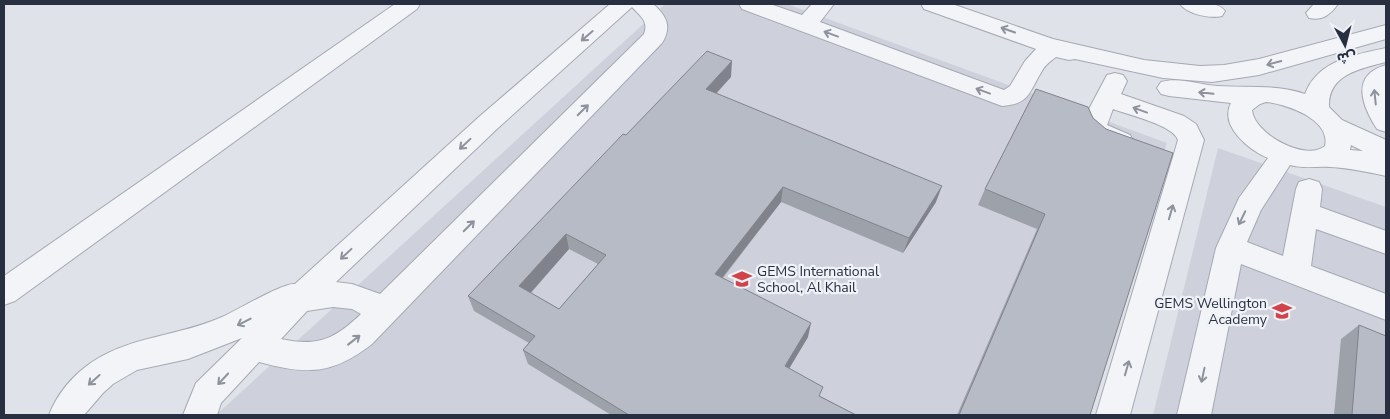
<svg xmlns="http://www.w3.org/2000/svg" width="1390" height="419" font-family="'Nunito Sans','Noto Sans Arabic',sans-serif">
	<rect width="100%" height="100%" fill="#e0e2e9"/>
	<path fill="#ced1db" d="M665 4H787L1167 143 1072 415H216Z
		M1218 148 1386 207V415H1153Z"/>
	<g fill="none" stroke-linecap="round" stroke-linejoin="round">
		<defs>
			<path id="minor" d="M395 4H420L417 9 15 301 4 305V276Z
				M610 4H653C667 16 672 27 662 43L372 344C332 375 307 375 259 362L221 403 217 415H183L196 383 242 338 188 359 137 370 113 384 103 393 84 415H49C57 394 73 375 92 362 131 336 180 336 222 317 236 311 284 282 295 284L480 116ZM632 7C640 16 649 21 644 34L380 294 352 284 336 282 498 128ZM333 307 352 309 361 314C335 339 318 347 281 339L307 311Z
				M739 4H770L802 15 812 4H834L820 22 1004 90 1010 86 1025 61 1036 49 924 9 921 4H952L1053 39 1144 60 1200 66 1224 65 1259 59 1386 25V39L1259 75 1212 82 1163 78 1075 59 1069 60 1056 57C1051 61 1045 65 1042 71 1029 92 1030 104 1002 106L742 9Z
				M1180 4C1193 3 1217 0 1225 11L1222 16C1210 19 1187 14 1180 4Z
				M1314 4H1338C1330 15 1322 21 1309 18L1306 13Z
				M1386 48V62C1360 69 1328 74 1329 107L1342 120 1386 140V176C1368 172 1350 168 1330 167 1317 166 1304 169 1290 165L1261 210 1247 242 1283 256 1296 189 1299 182 1309 179 1319 182 1322 189 1320 207 1386 231V254L1316 229 1311 266 1386 294V320L1241 264 1211 415H1177L1216 248 1239 198 1268 158C1249 150 1219 126 1231 103L1169 96 1161 94 1157 88 1161 82C1179 77 1199 85 1218 86 1248 88 1276 84 1305 94 1318 60 1354 55 1386 48ZM1266 102C1286 104 1331 119 1325 146 1306 162 1254 134 1252 110L1260 104ZM1351 145 1363 151 1350 150Z
				M1386 65V132L1377 129C1362 106 1350 75 1386 65Z
				M1115 73 1123 75 1127 81 1121 94 1184 116 1196 124 1204 140 1130 415H1096L1178 140C1173 125 1129 115 1113 109L1107 125 1130 135 1134 142 1130 149C1112 154 1087 143 1081 124L1107 75Z"/>
		</defs>
		<use href="#minor" stroke="#a5a9b3" stroke-width="2"/>
		<use href="#minor" fill="#f2f4f7" fill-rule="evenodd"/>
	</g>
	<path fill="#9da1aa" fill-rule="evenodd" d="M731 77 716 94 936 202 903 253 781 202 723 278 808 337 789 369 820 396 856 415H611L528 364 523 350 529 343 474 311 468 296 626 135ZM569 249 598 264 559 309 531 293Z
		M1036 89 1090 415H957L1037 229 978 205 985 189Z
		M1359 325 1386 415H1334L1341 339Z"/>
	<path fill="#80838b" d="M732 61 731 77 705 105 706 89Z
		M942 186 936 202 903 253 909 238Z
		M783 187 781 202 714 288 715 274Z
		M566 234 569 249 524 300 519 286Z
		M811 323 808 337 782 380 785 366Z"/>
	<path fill="#b7bbc6" stroke="#80838b" fill-rule="evenodd" d="M707 51 732 61 706 89 942 186 909 238 783 187 715 274 811 323 785 366 823 387 819 396 856 415H629L523 350 535 336 468 296 623 134 626 135ZM566 234 606 255 559 309 519 286Z
		M1036 89 1088 107 1093 118 1106 129 1173 153 1090 415H959L1045 214 985 189Z
		M1359 325 1386 336V415H1352Z"/>
	<defs><path id="oneway-shaft" d="M-6 0H5M1.5-3L5.5 0L1.5 3" fill="none" stroke-width="1.6" stroke-linecap="round" stroke-linejoin="round" transform="scale(1.25)"/></defs>
	<g stroke="#8d929c">
		<use href="#oneway-shaft" transform="translate(1008 30) rotate(-161)"/>
		<use href="#oneway-shaft" transform="translate(831 34) rotate(-160)"/>
		<use href="#oneway-shaft" transform="translate(587 36) rotate(139)"/>
		<use href="#oneway-shaft" transform="translate(1274 63) rotate(165)"/>
		<use href="#oneway-shaft" transform="translate(983 91) rotate(-160)"/>
		<use href="#oneway-shaft" transform="translate(1206 93) rotate(-174)"/>
		<use href="#oneway-shaft" transform="translate(1375 97) rotate(-96)"/>
		<use href="#oneway-shaft" transform="translate(583 110) rotate(-45)"/>
		<use href="#oneway-shaft" transform="translate(1140 110) rotate(-160)"/>
		<use href="#oneway-shaft" transform="translate(465 144) rotate(137)"/>
		<use href="#oneway-shaft" transform="translate(1171 212) rotate(-74)"/>
		<use href="#oneway-shaft" transform="translate(1242 218) rotate(116)"/>
		<use href="#oneway-shaft" transform="translate(469 226) rotate(-45)"/>
		<use href="#oneway-shaft" transform="translate(346 254) rotate(137)"/>
		<use href="#oneway-shaft" transform="translate(244 322) rotate(153)"/>
		<use href="#oneway-shaft" transform="translate(354 340) rotate(-38)"/>
		<use href="#oneway-shaft" transform="translate(1127 368) rotate(-74)"/>
		<use href="#oneway-shaft" transform="translate(1203 375) rotate(102)"/>
		<use href="#oneway-shaft" transform="translate(223 379) rotate(133)"/>
		<use href="#oneway-shaft" transform="translate(94 380) rotate(138)"/>
	</g>
	<defs>
		<symbol id="school-bare" viewBox="-9 -9 18 18"><path d="M0-5L7-2L0 1L-7-2ZM-4 1L0 2.5L4 1V4Q0 6-4 4Z" fill="#d0434b" stroke="#eff2f6" stroke-width="2.5" paint-order="stroke"/></symbol>
	</defs>
	<g fill-rule="evenodd">
		<use href="#school-bare" x="728" y="265" width="28" height="28"/>
		<use href="#school-bare" x="1268" y="297" width="28" height="28"/>
	</g>
	<g text-anchor="middle" stroke-width="4.5" stroke-linejoin="round" paint-order="stroke">
		<g font-size="14" fill="#282f40" stroke="#eff2f6" text-anchor="start">
			<text x="757" y="276">GEMS International<tspan x="757" dy="16">School, Al Khail</tspan></text>
			<text x="1267" y="308" text-anchor="end">GEMS Wellington<tspan x="1267" dy="16">Academy</tspan></text>
		</g>
	</g>
	<rect width="1390" height="419" fill="none" stroke="#282f40" stroke-width="10"/>
	<g transform="translate(1345 45) rotate(173)" stroke="#eff2f6" stroke-width="4" paint-order="stroke">
	<path d="M0-4L9 19L0 12L-9 19Z" fill="#282f40"/>
	<text y="-8" font-size="14" font-weight="bold" text-anchor="middle" fill="#282f40">ش</text>
	</g>
</svg>
